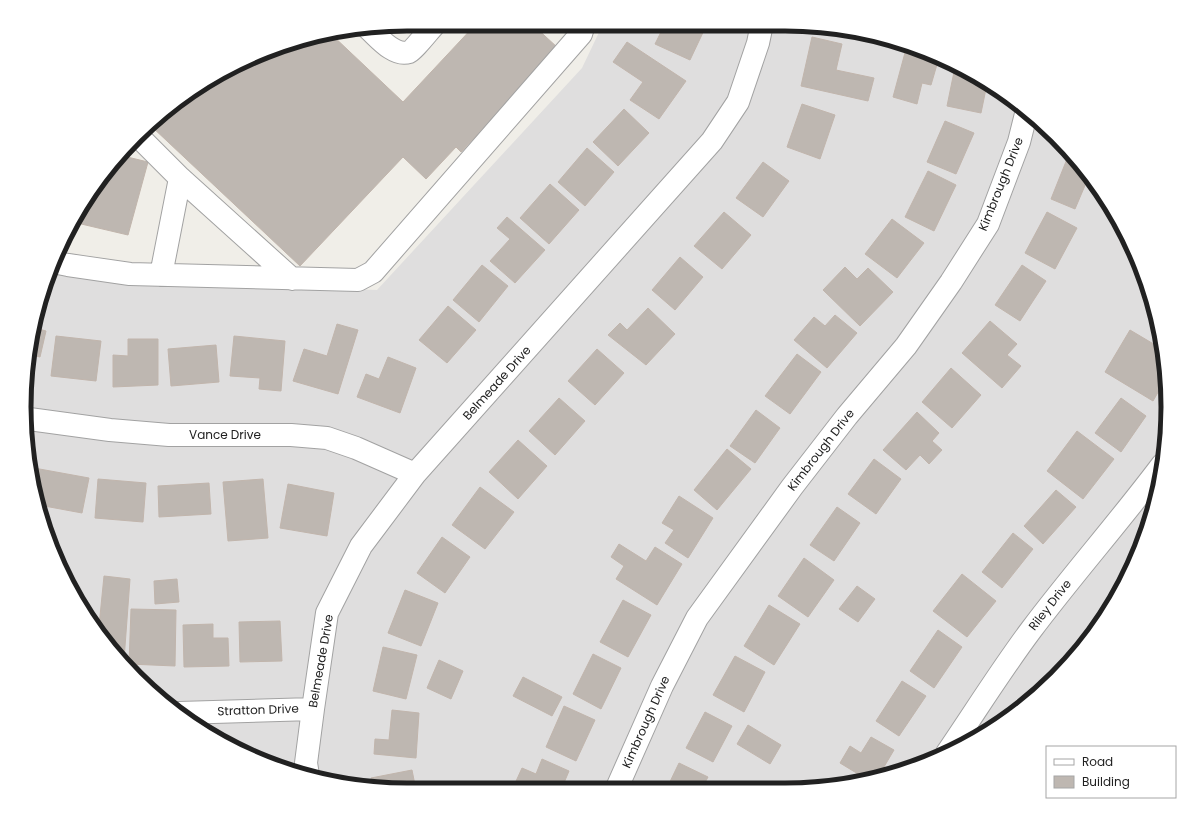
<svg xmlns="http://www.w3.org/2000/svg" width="1192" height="814" font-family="Poppins,sans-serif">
	<rect width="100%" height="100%" fill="#f0eee8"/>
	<path fill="#dfdede" d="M603 24H785L859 31 976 75 1056 136 1104 194 1139 261 1161 333 1168 407 1161 482 1139 554 1103 620 1056 678 955 750 859 783 785 790H407L332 783 260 761 194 725 136 678 64 577 31 481 27 357 51 270 98 280 377 290 582 68Z"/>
	<path fill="#beb7b1" stroke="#c1b5ac" d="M476 24H532L558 48 461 152 456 147 426 179 403 157 300 266 151 126 194 88 308 37 331 34 403 102Z
		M665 24H707L690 60 655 44Z
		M812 37 842 44 836 70 874 78 868 101 801 86Z
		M627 42 686 81 659 119 630 100 643 82 613 62Z
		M906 49 938 61 931 85 922 83 917 104 893 97Z
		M955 67 976 75 987 84 981 113 947 106Z
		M802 104 835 115 820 159 787 147Z
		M624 109 649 133 618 166 593 142Z
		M945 121 974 133 956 174 927 162Z
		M587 148 614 172 585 206 558 182Z
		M1069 154 1071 155 1089 176 1075 209 1051 199Z
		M119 155 148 162 128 235 77 223Z
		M763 162 789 181 763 217 736 198Z
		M928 171 956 185 934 231 905 217Z
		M550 184 579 210 549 244 520 218Z
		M724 212 751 235 722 269 694 246Z
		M1047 212 1077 228 1055 269 1025 253Z
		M507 217 545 250 515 283 490 261 510 239 497 228Z
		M892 219 924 243 897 278 865 254Z
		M680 257 703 277 675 310 652 290Z
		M482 265 508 286 479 322 453 300Z
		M1022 265 1046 281 1020 321 995 305Z
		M845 267 857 279 868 268 893 292 860 326 823 290Z
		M448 306 476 330 447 363 419 340Z
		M648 308 675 334 646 365 608 335 620 323 627 330Z
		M835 315 857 333 827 368 794 340 814 317 825 326Z
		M990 321 1017 344 1007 355 1021 366 1002 388 962 353Z
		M337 324 358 330 338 394 293 381 304 349 327 356Z
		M35 328 46 331 40 357 28 354Z
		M1130 330 1162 349 1165 380 1153 401 1105 372Z
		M56 336 101 341 96 381 51 376Z
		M234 336 285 341 281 391 259 389 260 378 230 376Z
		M128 339H158V385L113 387V355L128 356Z
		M216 345 219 382 171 386 168 349Z
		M597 349 624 373 595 405 568 381Z
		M797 354 821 372 790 414 765 396Z
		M388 357 416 368 400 413 357 397 366 374 379 379Z
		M951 368 981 395 952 428 922 402Z
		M559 398 585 421 555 455 529 431Z
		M1121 398 1146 416 1121 452 1095 433Z
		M756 410 780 428 755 463 730 446Z
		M917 412 939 433 932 441 942 450 929 464 920 455 906 470 883 450Z
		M1077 431 1114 459 1083 499 1047 471Z
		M518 440 547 466 518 499 489 472Z
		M727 449 751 469 717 510 694 490Z
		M874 459 901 479 876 514 848 494Z
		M34 468 89 478 82 513 39 505 31 481Z
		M98 479 146 483 143 522 95 518Z
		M263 479 268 538 228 541 223 482Z
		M209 483 211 514 159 517 158 486Z
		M288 484 334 493 327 536 280 528Z
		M480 487 514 512 485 549 452 525Z
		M1056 490 1076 507 1043 544 1024 526Z
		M679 496 713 518 688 558 665 543 674 530 662 523Z
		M837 507 860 523 834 561 810 545Z
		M1013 533 1033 549 1002 588 982 572Z
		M442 537 470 557 445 593 417 573Z
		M619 544 646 561 655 547 682 564 657 605 616 579 624 566 611 557Z
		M804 558 834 580 808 617 778 596Z
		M962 574 996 601 967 637 933 611Z
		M104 576 130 579 124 660 99 626Z
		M177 579 179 602 155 604 154 581Z
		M857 586 875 599 858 622 839 609Z
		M405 590 438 603 421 646 388 633Z
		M623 600 651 615 628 657 600 642Z
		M769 605 800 624 774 665 744 646Z
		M131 609 176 610 175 666 129 664Z
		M280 621 282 661 240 662 239 622Z
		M213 624V638H228L229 666 184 667 183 625Z
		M938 630 962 647 934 688 910 671Z
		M383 647 417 655 406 699 373 691Z
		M593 654 621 668 601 709 573 694Z
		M735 656 765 672 744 712 713 695Z
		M439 660 463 671 451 699 427 688Z
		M523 677 562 697 552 716 513 696Z
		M902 681 926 696 899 736 876 721Z
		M564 706 595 720 576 761 546 747Z
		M392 710 419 713 416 758 374 754 375 739 389 740Z
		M705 712 732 726 713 762 686 748Z
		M748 725 781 745 770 764 737 744Z
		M871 737 894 750 878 777 868 780 840 763 850 746 861 753Z
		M263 754 264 762 249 755Z
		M542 759 569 771 561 790H512L522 768 536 774Z
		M679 763 708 777 701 790H666Z
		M412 770 416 790 373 787 371 778Z"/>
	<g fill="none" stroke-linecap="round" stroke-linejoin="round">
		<defs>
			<path id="minor" d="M369 29C378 37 394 57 409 52 414 50 430 29 435 24
				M139 137 180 178 292 279
				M53 262 68 265 130 274 358 280 373 272 581 34 584 24
				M161 275 180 178
				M29 419 110 430 169 435H291L327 438 356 448 415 474
				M179 713 313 709
				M947 753C975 712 1001 670 1031 630 1073 574 1120 521 1162 465
				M308 775 306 763 313 709 327 613 361 546 415 474 712 141 738 102 758 43 762 24
				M616 790 662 686 697 618 792 487 847 416 906 346 951 282 988 224 1019 142 1026 114"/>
		</defs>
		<use href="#minor" stroke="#a2a2a2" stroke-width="24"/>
		<use href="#minor" stroke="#fff" stroke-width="22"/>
	</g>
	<g text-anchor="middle" stroke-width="3" stroke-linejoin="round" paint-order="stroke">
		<g font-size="12" fill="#212121" stroke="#fff">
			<text transform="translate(1001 184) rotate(-68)" y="4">Kimbrough Drive</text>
			<text transform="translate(497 383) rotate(-48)" y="4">Belmeade Drive</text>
			<text x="225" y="439">Vance Drive</text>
			<text transform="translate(821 450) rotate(-52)" y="4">Kimbrough Drive</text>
			<text transform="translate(1050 605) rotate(-52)" y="4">Riley Drive</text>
			<text transform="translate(321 661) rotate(-80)" y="4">Belmeade Drive</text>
			<text transform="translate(258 710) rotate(-2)" y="4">Stratton Drive</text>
			<text transform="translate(646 722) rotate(-66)" y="4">Kimbrough Drive</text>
		</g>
	</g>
	<path d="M0 0H1192V814H0ZM407 31H785A376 376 0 0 1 1161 407V407A376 376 0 0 1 785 783H407A376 376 0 0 1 31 407V407A376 376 0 0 1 407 31Z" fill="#fff" fill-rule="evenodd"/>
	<path fill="none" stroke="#212121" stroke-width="5" d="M407 31H785A376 376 0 0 1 1161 407V407A376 376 0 0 1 785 783H407A376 376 0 0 1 31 407V407A376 376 0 0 1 407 31Z"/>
	<rect x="1046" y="746" width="130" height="52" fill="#ffffff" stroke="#a6a6a6"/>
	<rect x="1054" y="759" width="20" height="6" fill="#ffffff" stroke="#a6a6a6"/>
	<text x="1082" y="766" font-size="12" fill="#212121">Road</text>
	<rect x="1054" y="776" width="20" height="12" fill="#beb7b1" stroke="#a6a6a6"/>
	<text x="1082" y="786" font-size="12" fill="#212121">Building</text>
</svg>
